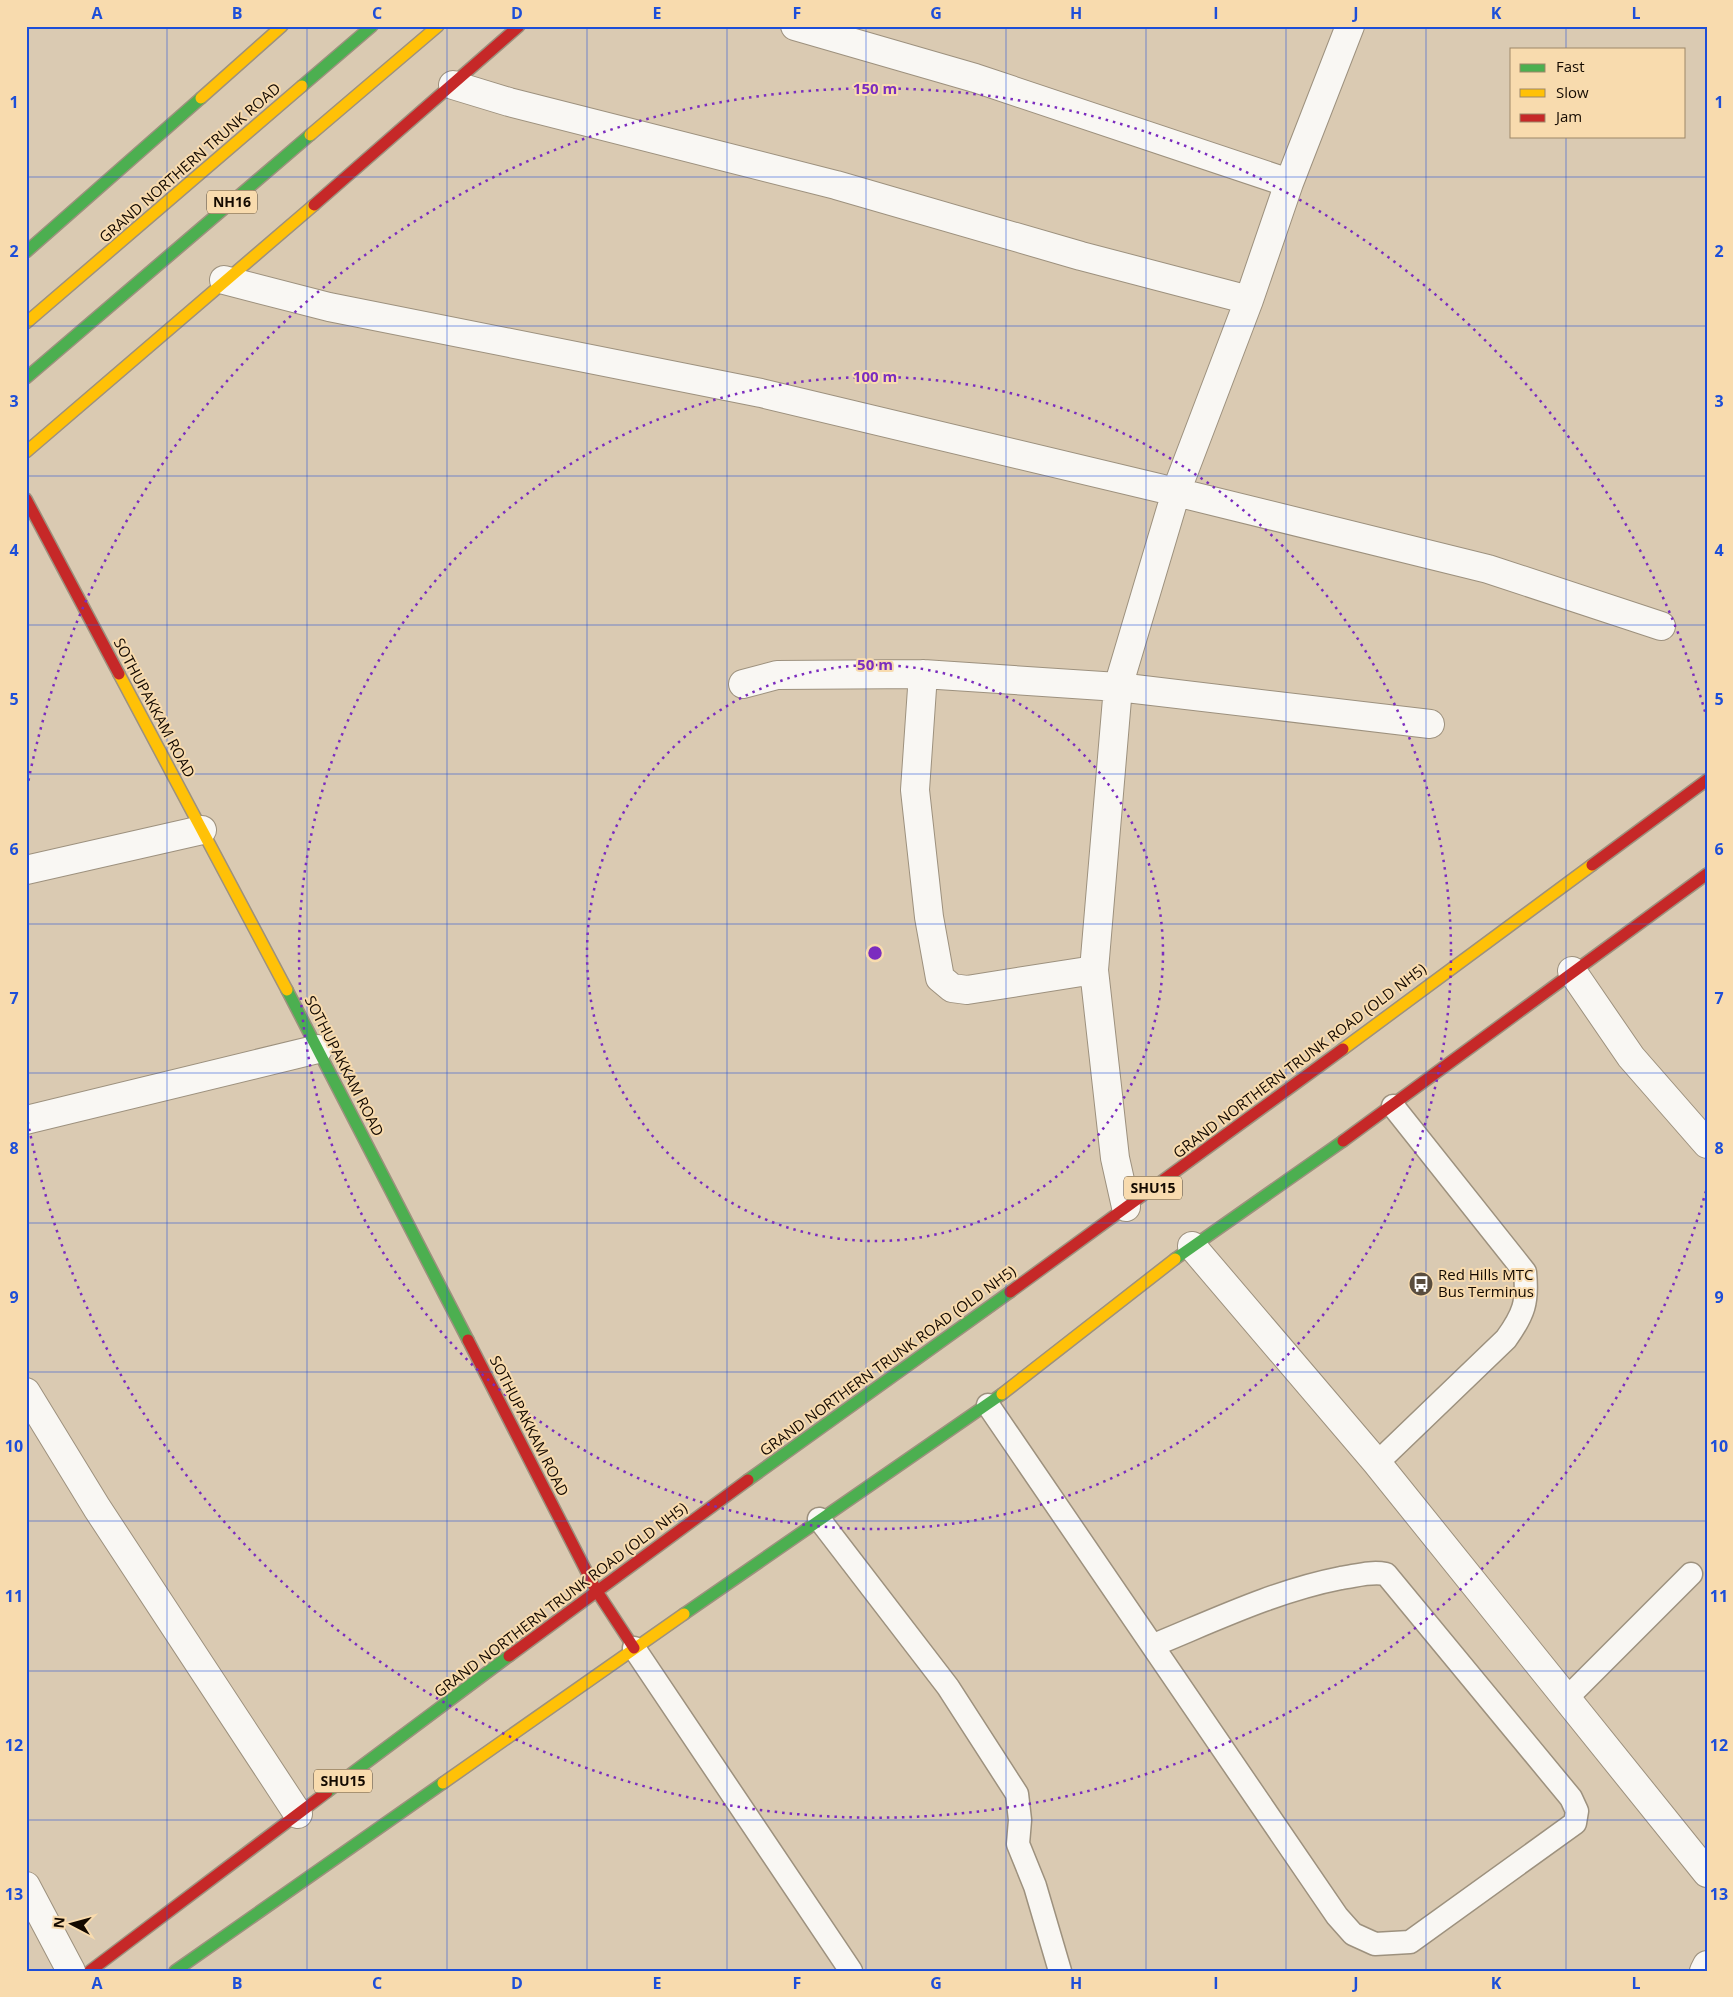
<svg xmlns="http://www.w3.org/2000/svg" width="1733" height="1997" font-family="'Open Sans',sans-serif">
	<rect width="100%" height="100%" fill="#dacab2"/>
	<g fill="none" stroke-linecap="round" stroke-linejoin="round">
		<defs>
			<path id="lane" d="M988 1405 1337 1916 1353 1934 1375 1944 1410 1942 1575 1823 1577 1811 1571 1798 1386 1574C1370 1571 1356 1576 1341 1578 1275 1591 1215 1620 1154 1645
				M1377 1463 1506 1339C1524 1314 1528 1302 1525 1272L1393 1106
				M819 1519 948 1687 1017 1794 1020 1820 1018 1844 1035 1886 1060 1971
				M634 1648 851 1971
				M1566 1699 1691 1574"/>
			<path id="street" d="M795 26 975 78 1289 183
				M453 85 509 102 836 185 1081 256 1249 300
				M224 280 329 307 761 393 1176 492 1488 569 1661 626
				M923 674 915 790 929 917 940 978 952 988 967 990 1094 970
				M743 684 777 675 923 674 1118 687 1430 724
				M26 870 202 830
				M1572 971 1631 1057 1707 1144
				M26 1120 318 1049
				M1126 1207 1115 1158 1094 970 1118 687 1176 492 1249 300 1289 183 1350 26
				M1192 1246 1377 1463 1707 1873
				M26 1392 97 1508 298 1814
				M26 1886 71 1971
				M1704 1971 1707 1965"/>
			<path id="fast" d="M302 86 372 26
				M26 252 201 98
				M26 378 310 135
				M287 990 468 1340
				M1175 1259 1343 1141
				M748 1480 1010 1292
				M684 1614 1002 1394
				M327 1792 509 1656
				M175 1971 443 1783"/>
			<path id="slow" d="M201 98 282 26
				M310 135 438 26
				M26 323 302 86
				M26 452 314 205
				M119 674 287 990
				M1343 1049 1592 865
				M1002 1394 1175 1259
				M443 1783 684 1614"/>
			<path id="jam" d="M314 205 519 26
				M26 499 119 674
				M1592 865 1707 780
				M1343 1141 1707 874
				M1010 1292 1343 1049
				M468 1340 596 1590 634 1648
				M509 1656 748 1480
				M90 1971 327 1792"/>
		</defs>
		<use href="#lane" stroke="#9d917e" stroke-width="25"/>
		<use href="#street" stroke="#9d917e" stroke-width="30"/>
		<use href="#fast" stroke="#9d917e" stroke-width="14"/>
		<use href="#slow" stroke="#9d917e" stroke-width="14"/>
		<use href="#jam" stroke="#9d917e" stroke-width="14"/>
		<use href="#lane" stroke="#f9f7f3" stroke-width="22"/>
		<use href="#street" stroke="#f9f7f3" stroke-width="28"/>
		<use href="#fast" stroke="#4caf50" stroke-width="11"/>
		<use href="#slow" stroke="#ffc107" stroke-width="11"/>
		<use href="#jam" stroke="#c62828" stroke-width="11"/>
	</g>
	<path fill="none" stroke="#1d4ed8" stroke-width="1" stroke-opacity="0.55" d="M167 26V1971M307 26V1971M447 26V1971M587 26V1971M727 26V1971M866 26V1971M1006 26V1971M1146 26V1971M1286 26V1971M1426 26V1971M1566 26V49M1566 136V1971M26 177H1707M26 326H1707M26 476H1707M26 625H1707M26 774H1707M26 924H1707M26 1073H1707M26 1223H1707M26 1372H1707M26 1521H1707M26 1671H1707M26 1820H1707"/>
	<g fill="none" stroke="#7b2cbf" stroke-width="2.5" stroke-dasharray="2.5 5">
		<circle cx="875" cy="953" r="288"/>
		<circle cx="875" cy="953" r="576"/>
		<path d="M1706 1191A864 864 0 0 1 27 1118M27 788A864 864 0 0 1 1706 715"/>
	</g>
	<defs>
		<symbol id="bus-disc" viewBox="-11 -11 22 22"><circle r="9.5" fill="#594d3e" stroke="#f8dbae"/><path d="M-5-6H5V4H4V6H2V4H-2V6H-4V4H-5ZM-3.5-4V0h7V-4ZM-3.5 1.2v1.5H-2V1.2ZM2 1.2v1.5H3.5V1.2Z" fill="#fff"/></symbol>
	</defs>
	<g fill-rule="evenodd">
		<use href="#bus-disc" x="1407" y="1270" width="28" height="28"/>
	</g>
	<g text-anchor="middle" stroke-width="4" stroke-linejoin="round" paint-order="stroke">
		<g fill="#f8dbae" stroke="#584934" stroke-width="1">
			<rect x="207" y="190.5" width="50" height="23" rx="4"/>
			<rect x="1124" y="1176.5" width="58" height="23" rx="4"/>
			<rect x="314" y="1769.5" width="58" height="23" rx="4"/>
		</g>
		<g font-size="14" font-weight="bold" fill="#140a00">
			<text x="232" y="207">NH16</text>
			<text x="1153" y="1193">SHU15</text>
			<text x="343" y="1786">SHU15</text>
		</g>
		<g font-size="15" fill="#140a00" stroke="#f8dbae">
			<text transform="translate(190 163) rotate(-41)" y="5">GRAND NORTHERN TRUNK ROAD</text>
			<text transform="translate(154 708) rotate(62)" y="5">SOTHUPAKKAM ROAD</text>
			<text transform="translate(1300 1061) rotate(-37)" y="5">GRAND NORTHERN TRUNK ROAD (OLD NH5)</text>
			<text transform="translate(344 1066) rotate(63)" y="5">SOTHUPAKKAM ROAD</text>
			<text transform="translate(888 1361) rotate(-36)" y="5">GRAND NORTHERN TRUNK ROAD (OLD NH5)</text>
			<text transform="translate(529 1426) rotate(63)" y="5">SOTHUPAKKAM ROAD</text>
			<text transform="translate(561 1600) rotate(-37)" y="5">GRAND NORTHERN TRUNK ROAD (OLD NH5)</text>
		</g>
		<g font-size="15" fill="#140a00" stroke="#f8dbae" text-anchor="start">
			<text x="1438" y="1280">Red Hills MTC<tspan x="1438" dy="17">Bus Terminus</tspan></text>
		</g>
	</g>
	<circle cx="875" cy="953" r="8" fill="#7b2cbf" stroke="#f8dbae" stroke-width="2.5"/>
	<g font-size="15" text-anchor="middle" font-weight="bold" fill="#7b2cbf" stroke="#f8dbae" stroke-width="4" stroke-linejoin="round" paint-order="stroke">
		<text x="875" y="94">150 m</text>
		<text x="875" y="382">100 m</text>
		<text x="875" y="670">50 m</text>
	</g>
	<rect width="1733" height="1997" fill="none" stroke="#f8dbae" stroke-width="55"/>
	<rect x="1510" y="48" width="175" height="90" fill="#f8dbae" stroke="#9d8768"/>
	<rect x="1520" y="64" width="25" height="8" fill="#4caf50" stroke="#9d8768"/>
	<text x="1556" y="72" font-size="15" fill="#140a00">Fast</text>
	<rect x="1520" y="89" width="25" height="8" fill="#ffc107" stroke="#9d8768"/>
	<text x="1556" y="98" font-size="15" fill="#140a00">Slow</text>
	<rect x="1520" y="114" width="25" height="8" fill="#c62828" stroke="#9d8768"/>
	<text x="1556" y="122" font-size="15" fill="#140a00">Jam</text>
	<g transform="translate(72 1924) rotate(276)" stroke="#f8dbae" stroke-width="4" paint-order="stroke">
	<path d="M0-4L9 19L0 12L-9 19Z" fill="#140a00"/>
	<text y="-8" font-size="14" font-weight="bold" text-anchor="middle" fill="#140a00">N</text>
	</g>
	<rect x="28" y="28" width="1678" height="1942" fill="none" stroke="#1d4ed8" stroke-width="2"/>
	<g font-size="16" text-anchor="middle" font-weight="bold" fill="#1d4ed8">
		<text x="97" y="19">A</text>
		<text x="237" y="19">B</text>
		<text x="377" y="19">C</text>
		<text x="517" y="19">D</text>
		<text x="657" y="19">E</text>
		<text x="797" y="19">F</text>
		<text x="936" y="19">G</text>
		<text x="1076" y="19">H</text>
		<text x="1216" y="19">I</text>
		<text x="1356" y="19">J</text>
		<text x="1496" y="19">K</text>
		<text x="1636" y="19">L</text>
		<text x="14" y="108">1</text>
		<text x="1719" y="108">1</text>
		<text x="14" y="257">2</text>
		<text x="1719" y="257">2</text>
		<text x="14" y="407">3</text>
		<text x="1719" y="407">3</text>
		<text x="14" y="556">4</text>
		<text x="1719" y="556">4</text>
		<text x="14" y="705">5</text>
		<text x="1719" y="705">5</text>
		<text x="14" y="855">6</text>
		<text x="1719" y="855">6</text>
		<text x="14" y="1004">7</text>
		<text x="1719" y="1004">7</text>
		<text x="14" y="1154">8</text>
		<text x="1719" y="1154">8</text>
		<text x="14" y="1303">9</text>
		<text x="1719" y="1303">9</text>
		<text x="14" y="1452">10</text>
		<text x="1719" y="1452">10</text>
		<text x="14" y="1602">11</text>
		<text x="1719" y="1602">11</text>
		<text x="14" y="1751">12</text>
		<text x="1719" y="1751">12</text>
		<text x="14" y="1900">13</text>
		<text x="1719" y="1900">13</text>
		<text x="97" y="1989">A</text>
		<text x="237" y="1989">B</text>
		<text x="377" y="1989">C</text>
		<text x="517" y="1989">D</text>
		<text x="657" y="1989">E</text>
		<text x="797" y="1989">F</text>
		<text x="936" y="1989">G</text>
		<text x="1076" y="1989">H</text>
		<text x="1216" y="1989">I</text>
		<text x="1356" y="1989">J</text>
		<text x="1496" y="1989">K</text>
		<text x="1636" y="1989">L</text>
	</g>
</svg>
